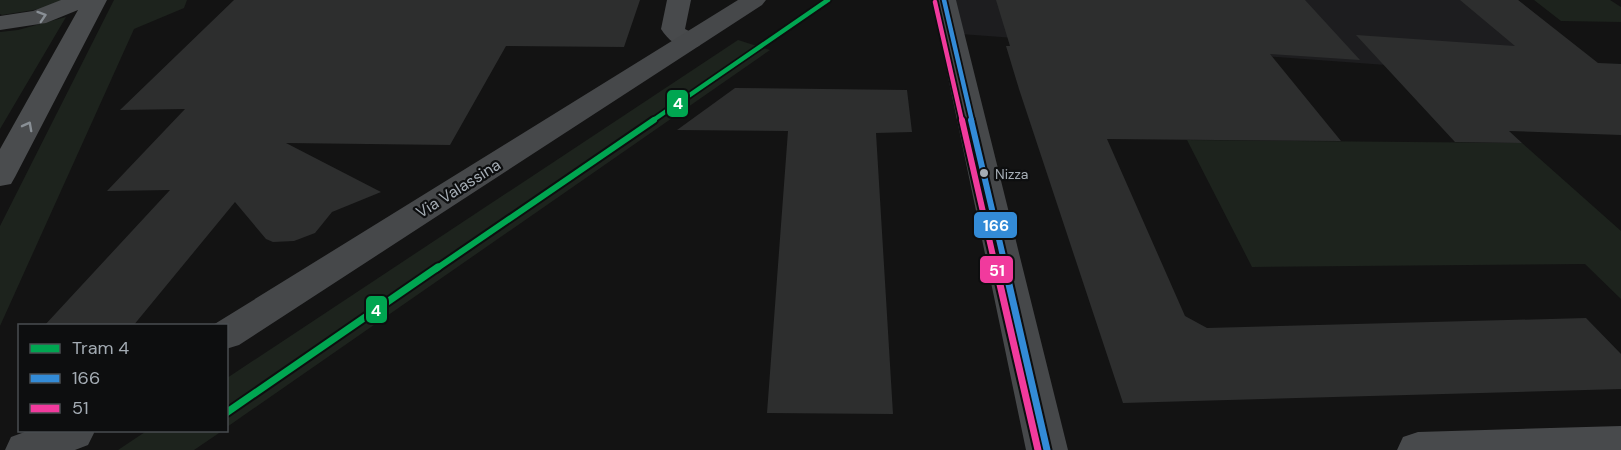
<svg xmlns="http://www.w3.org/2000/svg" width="1621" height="450" font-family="'DM Sans',sans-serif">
	<rect width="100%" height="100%" fill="#131313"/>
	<path fill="#1d1d1f" d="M940 0H1518L1619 82 947 33Z"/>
	<path fill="#1d231d" d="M0 0H65L40 9 2 15 0 14Z
		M114 0H187L184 8 134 29 0 326V226Z
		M1534 0H1610L1621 7V22L1561 21Z
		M66 17 0 129V32L18 30Z
		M738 40 770 50 227 427V378Z
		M1187 140 1522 143 1621 231V299L1585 264 1252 267Z
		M148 430H222V431L194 450H118Z"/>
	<path fill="#2d2e2e" d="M234 0H640L624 47 506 46 450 145 286 143 381 192 332 212 315 233 294 241 273 242 266 239 235 202 133 326H44L170 190 107 191 185 109 120 110Z
		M996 0H1305L1360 60 1270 54 1341 141 1107 139 1185 316 1207 328 1586 318 1621 354V389L1123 403 1019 89 1006 46H1010Z
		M1460 0H1518L1598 63 1621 64V135L1509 131 1522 143 1455 142 1356 35 1515 46Z
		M735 88 907 90 912 132 876 133 893 414 767 413 788 131 677 130Z"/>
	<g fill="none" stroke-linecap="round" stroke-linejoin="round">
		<path fill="#484a4c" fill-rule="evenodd" d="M667 0H691L685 29 699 36 702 41 699 46C682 51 670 43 661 29Z
			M1621 426V450H1397L1403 437 1418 432Z"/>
		<path fill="#46484a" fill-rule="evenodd" d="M738 0H766L762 5 239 345 226 349V326L213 325Z
			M932 0H956L1068 450H1026Z
			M30 430H93L94 433 88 445 75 450H5L11 437Z"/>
		<path fill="#4a4c4e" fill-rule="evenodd" d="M61 0H107L15 177 11 184 0 186V149L78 10 46 23 0 30V16L33 11Z"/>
		<defs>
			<path id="bus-1-far2" d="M944 0 972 121"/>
			<path id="bus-1-far1" d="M971 120 1006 269"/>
			<path id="bus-1" d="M1005 267 1047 450"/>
			<path id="bus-2-far2" d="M935 2 962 121"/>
			<path id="bus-2-far1" d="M962 120 996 269"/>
			<path id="bus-2" d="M996 267 1038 450"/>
		</defs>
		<use href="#bus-1-far2" stroke="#0d0e0f" stroke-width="8"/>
		<use href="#bus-1-far1" stroke="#0d0e0f" stroke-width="10"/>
		<use href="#bus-1" stroke="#0d0e0f" stroke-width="11"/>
		<use href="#bus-2-far2" stroke="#0d0e0f" stroke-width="8"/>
		<use href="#bus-2-far1" stroke="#0d0e0f" stroke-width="10"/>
		<use href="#bus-2" stroke="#0d0e0f" stroke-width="11"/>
		<use href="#bus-1-far2" stroke="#338bd7" stroke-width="4.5"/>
		<use href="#bus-1-far1" stroke="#338bd7" stroke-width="6"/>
		<use href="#bus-1" stroke="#338bd7" stroke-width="7"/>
		<use href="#bus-2-far2" stroke="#f13a9d" stroke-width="4.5"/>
		<use href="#bus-2-far1" stroke="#f13a9d" stroke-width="6"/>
		<use href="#bus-2" stroke="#f13a9d" stroke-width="7"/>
		<defs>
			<path id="tram-1-far2" d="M652 121 828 0"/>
			<path id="tram-1-far1" d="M436 269 654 120"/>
			<path id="tram-1" d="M226 413 438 267"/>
		</defs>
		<use href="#tram-1-far2" stroke="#0d0e0f" stroke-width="8"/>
		<use href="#tram-1-far1" stroke="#0d0e0f" stroke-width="10"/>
		<use href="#tram-1" stroke="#0d0e0f" stroke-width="11"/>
		<use href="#tram-1-far2" stroke="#00a651" stroke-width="4.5"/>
		<use href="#tram-1-far1" stroke="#00a651" stroke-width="6"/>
		<use href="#tram-1" stroke="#00a651" stroke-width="7"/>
	</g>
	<defs><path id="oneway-chevron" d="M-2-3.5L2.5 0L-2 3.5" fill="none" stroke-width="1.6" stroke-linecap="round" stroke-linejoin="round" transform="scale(1.5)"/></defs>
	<g stroke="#898f95">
		<use href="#oneway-chevron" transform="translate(42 16) rotate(-18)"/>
		<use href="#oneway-chevron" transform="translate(28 126) rotate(-62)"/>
	</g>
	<circle fill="#a4acb4" stroke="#0d0e0f" stroke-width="2" cx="984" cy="173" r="5"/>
	<g text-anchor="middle" stroke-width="4.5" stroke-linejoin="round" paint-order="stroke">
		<g font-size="14" fill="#a4acb4" stroke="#0d0e0f" text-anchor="start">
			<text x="995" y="179">Nizza</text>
		</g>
		<g font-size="16" fill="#a4acb4" stroke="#0d0e0f">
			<text transform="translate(458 188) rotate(-32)" y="6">Via Valassina</text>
		</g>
	</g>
	<g stroke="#0d0e0f" stroke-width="2">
		<rect x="666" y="89" width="23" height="29" rx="6" fill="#00a651"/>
		<rect x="973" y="211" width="45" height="28" rx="6" fill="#338bd7"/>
		<rect x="979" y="255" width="35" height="29" rx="6" fill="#f13a9d"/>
		<rect x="365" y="295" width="23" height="29" rx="6" fill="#00a651"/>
	</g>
	<g font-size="16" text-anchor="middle" font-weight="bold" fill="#fff">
		<text x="678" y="109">4</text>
		<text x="996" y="231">166</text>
		<text x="997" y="276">51</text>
		<text x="376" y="316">4</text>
	</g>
	<rect x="18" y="324" width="210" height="108" fill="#0d0e0f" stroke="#494d51" stroke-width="1.5"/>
	<rect x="30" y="344" width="30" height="9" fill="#00a651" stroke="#494d51" stroke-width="1.5"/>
	<text x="72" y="354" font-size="18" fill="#a4acb4">Tram 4</text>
	<rect x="30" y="374" width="30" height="9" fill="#338bd7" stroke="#494d51" stroke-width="1.5"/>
	<text x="72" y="384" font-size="18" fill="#a4acb4">166</text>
	<rect x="30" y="404" width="30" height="9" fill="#f13a9d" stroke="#494d51" stroke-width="1.5"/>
	<text x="72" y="414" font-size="18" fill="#a4acb4">51</text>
</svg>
